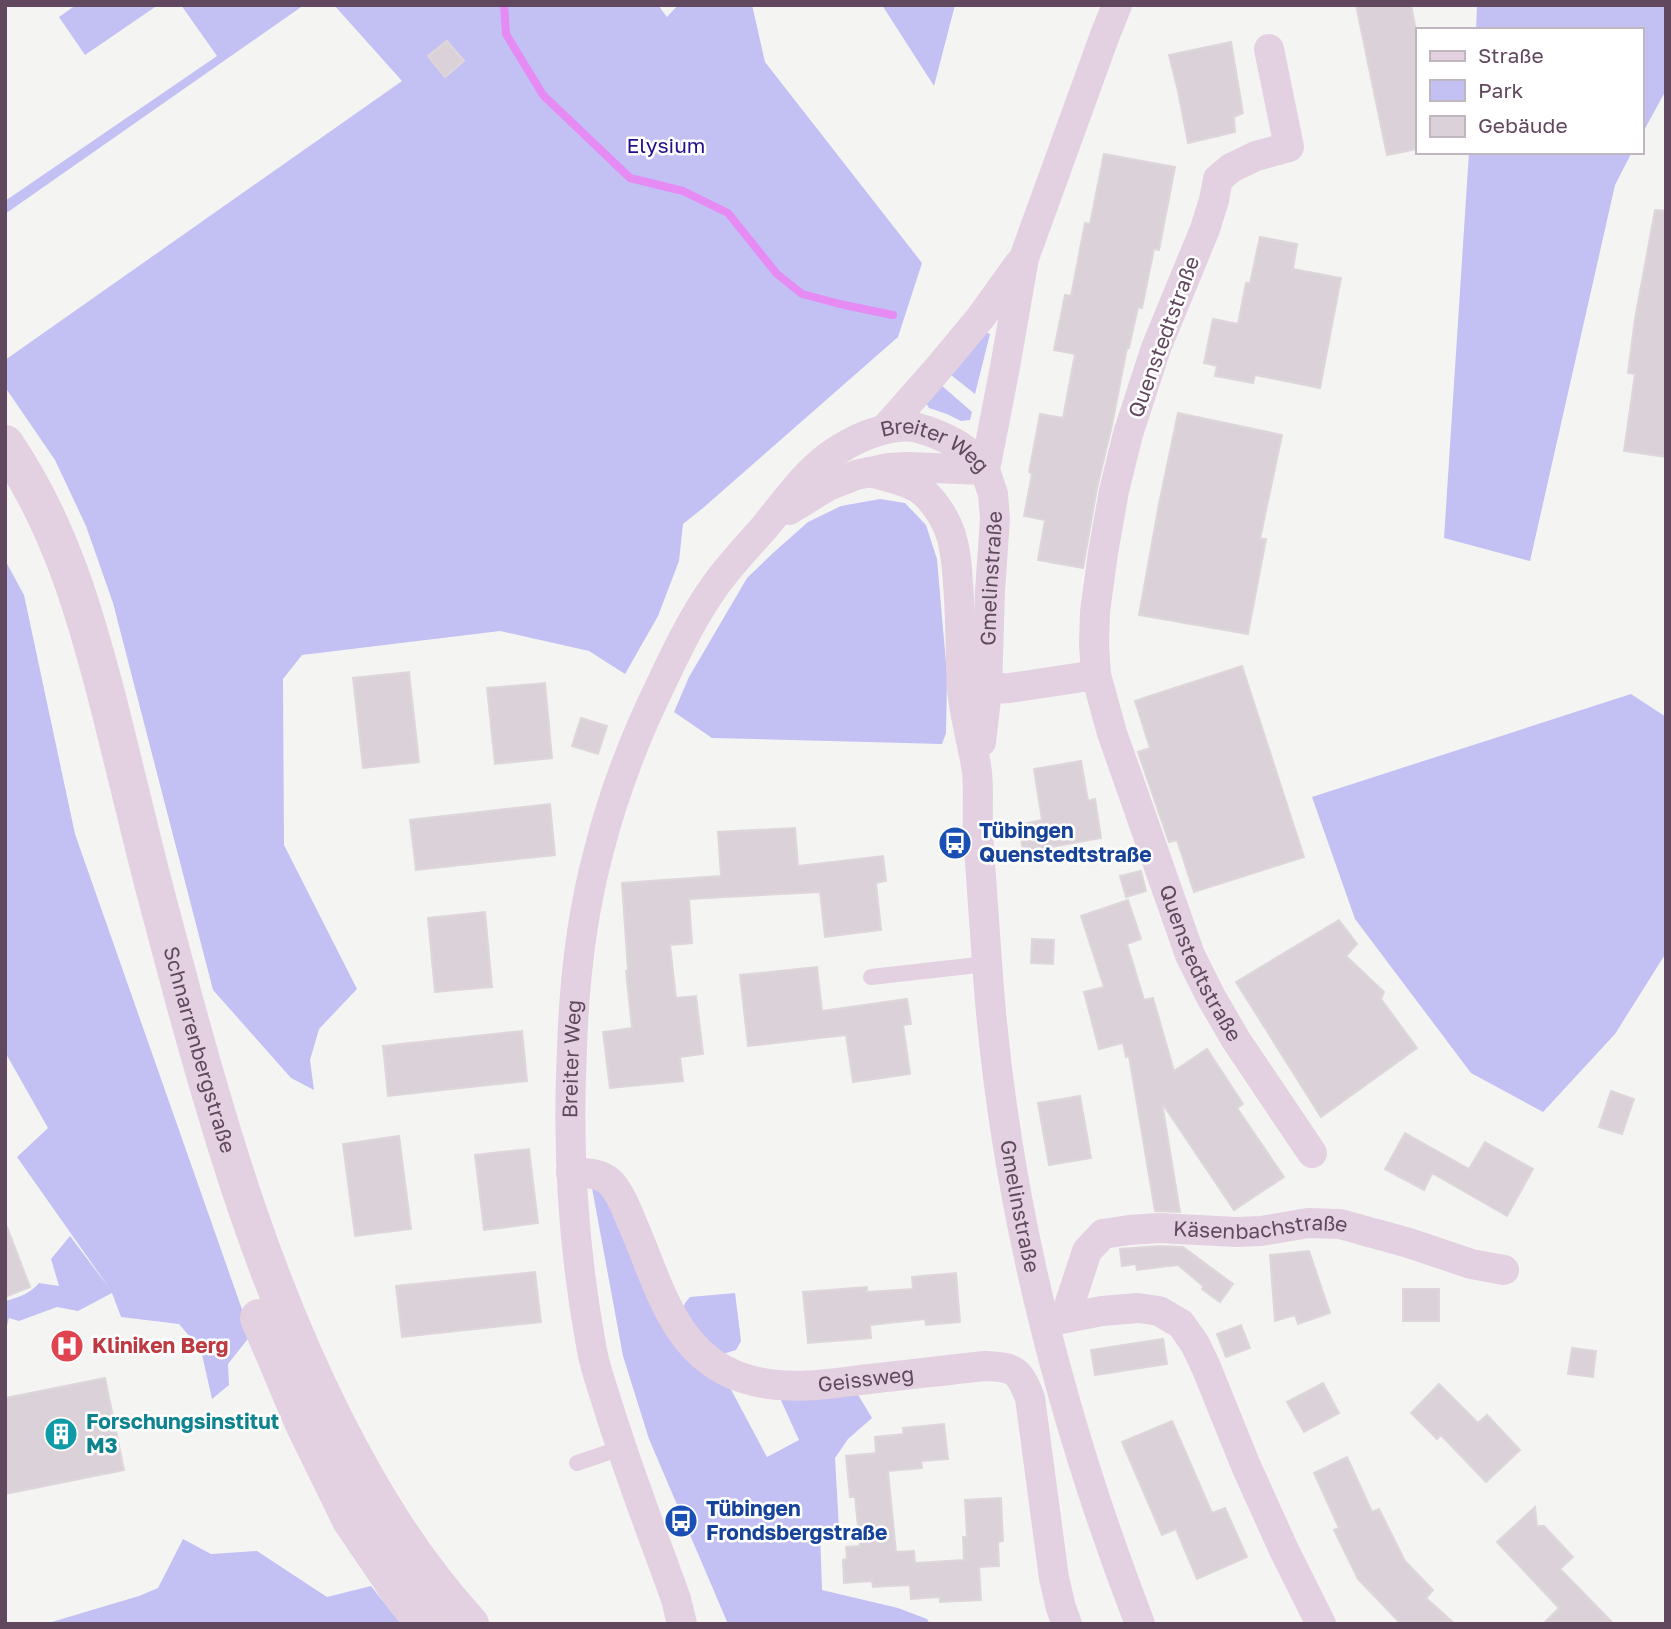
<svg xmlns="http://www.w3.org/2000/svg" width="1671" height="1629" font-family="'Golos Text',sans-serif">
	<rect width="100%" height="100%" fill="#f4f5f3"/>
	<path fill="#c3c0f4" d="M76 5H158L85 55 59 17Z
		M181 5H304L5 214V201L217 56Z
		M334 5H658L667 17 678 5H752L765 62 922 263 898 337 703 508 683 524 679 561 658 616 625 674 589 651 500 631 302 655 283 679 284 845 357 989 319 1029 310 1060 314 1090 291 1078 213 990 113 603 86 526 55 460 5 387V360L402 81Z
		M882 5H955L934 86Z
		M1477 5H1666V90L1641 136V30H1476Z
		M1469 152H1632L1615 185 1530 561 1444 538Z
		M985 332 990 334 975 394 951 375Z
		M940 384 972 412 970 420 961 421 947 414 929 408 926 403Z
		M880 499 905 503 926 525 937 559 947 675 946 733 942 744 712 738 674 712 689 677 747 578 773 553 808 522 841 506Z
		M5 560 24 595 75 834 251 1335 228 1364 229 1385 212 1399 201 1350 179 1324 121 1317 112 1293 78 1311 57 1307 19 1321 9 1318 5 1333V1301C18 1298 31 1293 39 1283L59 1286 51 1259 70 1236 110 1289 17 1157 48 1128 5 1052Z
		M1631 694 1666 717V953L1615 1034 1543 1112 1471 1073 1355 919 1312 797Z
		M590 1177 727 1382 767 1457 799 1440 779 1396 857 1393 872 1418 848 1439 835 1458 839 1529 820 1531 822 1590 898 1608 927 1619 930 1624H728L649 1439 623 1356Z
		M735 1293 741 1341 736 1350 723 1354 709 1351 681 1314 685 1303 690 1297Z
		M183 1539 211 1554 257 1551 327 1597 371 1586 401 1624H45L139 1596 158 1588Z"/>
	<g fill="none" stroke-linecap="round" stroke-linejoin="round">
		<path stroke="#e68af4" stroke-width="8" d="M504 5 506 34 543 95 630 178 683 191 728 213 777 274 802 294 844 305 893 315"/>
	</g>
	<path fill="#dad2d8" stroke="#ded6db" stroke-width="2" d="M1356 5H1411L1417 35V149L1387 155Z
		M447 41 464 61 445 77 428 56Z
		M1231 42 1243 113 1234 117 1235 132 1188 143 1178 91 1169 55Z
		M1104 154 1175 167 1159 250 1154 249 1142 308 1138 307 1129 348H1127L1112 425 1097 488 1083 568 1038 560 1045 520 1024 516 1032 474 1029 472 1040 414 1063 418 1075 354 1054 350 1065 295 1071 296 1085 223 1090 224Z
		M1655 210 1666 211V457L1624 451 1635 374 1628 373 1635 319Z
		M1260 237 1297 244 1293 269 1341 278 1320 388 1255 375 1253 383 1215 376 1217 366 1204 363 1213 319 1238 324 1246 283H1250Z
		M1178 413 1282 435 1260 539H1266L1248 634 1139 615 1159 504Z
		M1242 666 1304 857 1194 892 1177 840 1169 842 1138 752 1150 748 1135 701Z
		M409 672 419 762 363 768 353 678Z
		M545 683 552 758 495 764 487 688Z
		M581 718 607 726 598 754 572 746Z
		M1081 761 1088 801 1095 799 1101 838 1046 848 1047 854 1025 859 1018 825 1042 820 1034 769Z
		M550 804 555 855 416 870 410 820Z
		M795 828 798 866 883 856 886 881 876 883 881 930 825 937 820 892 689 899 692 943 670 945 676 998 696 996 703 1054 680 1057 683 1081 610 1088 603 1032 632 1028 626 971H628L622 883 721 876 718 832Z
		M1141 871 1146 891 1126 897 1120 876Z
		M1128 900 1141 939 1127 944 1144 1000 1153 998 1174 1071 1207 1049 1243 1104 1237 1108 1284 1177 1234 1210 1162 1103 1180 1212 1155 1211 1129 1056 1126 1057 1123 1043 1099 1049 1084 992 1104 987 1081 916Z
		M485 912 492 987 435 992 428 918Z
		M1339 920 1357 944 1346 956 1384 992 1381 999 1417 1048 1321 1117 1236 982Z
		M1032 939 1054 940 1053 964 1031 963Z
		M817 967 822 1011 907 999 911 1024 903 1025 910 1074 853 1082 846 1035 748 1046 740 975Z
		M522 1031 527 1081 388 1096 383 1046Z
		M1611 1091 1634 1099 1622 1134 1599 1127Z
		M1080 1096 1091 1158 1049 1165 1038 1103Z
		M1405 1133 1469 1169 1485 1142 1533 1169 1507 1216 1432 1173 1424 1190 1385 1169Z
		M399 1136 411 1229 355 1236 343 1144Z
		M529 1149 538 1223 484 1230 475 1155Z
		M5 1227H7L30 1287 5 1297Z
		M1159 1246 1183 1247 1233 1284 1220 1302 1202 1289 1203 1286 1178 1265 1137 1270 1136 1264 1122 1266 1120 1249Z
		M1309 1251 1330 1313 1298 1324 1295 1315 1275 1321 1270 1255Z
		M535 1272 541 1322 402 1337 396 1286Z
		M956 1273 960 1322 926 1325 925 1319 870 1325 871 1338 808 1343 803 1292 867 1287V1292L913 1289 912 1277Z
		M1403 1289H1439V1321H1403Z
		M1241 1325 1250 1348 1226 1357 1217 1334Z
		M1163 1339 1167 1364 1095 1375 1091 1350Z
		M1572 1348 1596 1351 1593 1377 1568 1374Z
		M105 1378 124 1470 5 1494V1398Z
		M1323 1383 1339 1413 1304 1432 1287 1402Z
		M1439 1384 1478 1423 1487 1415 1520 1450 1486 1482 1441 1435 1437 1439 1411 1413Z
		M1172 1421 1212 1513 1225 1508 1247 1557 1197 1579 1176 1529 1162 1535 1122 1442Z
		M944 1424 948 1459 921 1461 922 1468 888 1471 896 1552 914 1551 915 1563 964 1560 963 1537H967L965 1500 1001 1498 1003 1541 998 1542 999 1566 979 1567 981 1600 940 1602V1597L911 1599 910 1585 873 1587 872 1581 844 1583 843 1560 847 1559 846 1547 860 1546 855 1497H850L846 1456 876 1453 875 1437 904 1434 903 1428Z
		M1347 1457 1372 1512 1379 1509 1405 1561 1433 1590 1426 1598 1455 1624H1401L1358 1579 1334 1530 1339 1528 1314 1473Z
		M1535 1507 1537 1526H1544L1573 1557 1560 1569 1614 1624H1543L1559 1608 1497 1542Z"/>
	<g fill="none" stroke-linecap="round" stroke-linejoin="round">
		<path stroke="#e3d1e1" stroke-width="16" d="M871 977 969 966 987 962
			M577 1463 621 1448"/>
		<g stroke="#e3d1e1" stroke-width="30">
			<path id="s1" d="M1269 49 1289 147 1256 156 1231 168 1218 179 1214 200 1205 229 1156 348 1128 434 1114 491 1103 553 1095 612 1094 644 1096 675 1112 733 1190 955 1211 997 1236 1040 1312 1153"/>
			<path d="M885 429 937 370 981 317 1019 264"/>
			<path id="s2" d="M869 472C885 476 901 479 916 487 931 495 946 519 951 535 956 551 957 567 958 584 961 618 960 653 962 688 964 716 973 744 977 772 979 793 977 814 978 834 981 877 984 920 987 962 1002 1189 1058 1412 1140 1624"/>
			<path d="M789 510 828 486 856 475 889 468 908 467 985 470"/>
			<path d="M970 690 1010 688 1096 675"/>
			<path id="s3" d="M981 742 987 690 990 591 995 519 993 494 985 470 1005 367 1024 258 1105 35 1117 5"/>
			<path id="s4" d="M571 1173C584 1173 601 1172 611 1183 620 1192 628 1213 633 1225 659 1284 674 1356 743 1378 785 1392 826 1384 869 1379 907 1375 946 1370 985 1366 1015 1367 1019 1370 1030 1398L1054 1578 1061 1608 1067 1624"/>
			<path id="s5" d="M1065 1318 1087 1251 1103 1234 1129 1230 1159 1228 1237 1232 1261 1231 1308 1223 1340 1224 1409 1243 1471 1264 1504 1270"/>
			<path d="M1051 1321 1102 1311 1138 1308 1159 1311 1181 1324 1195 1344 1206 1367 1246 1466 1284 1550 1321 1624"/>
			<path id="s6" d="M682 1624 676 1599C653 1535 628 1471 608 1406 602 1386 594 1366 591 1345 573 1247 567 1149 572 1049 574 983 581 918 598 854 613 794 635 737 662 682 678 648 695 613 717 583 731 564 747 547 763 529 784 504 802 476 829 456 851 440 887 423 914 427 915 427 927 431 928 431 955 441 966 448 985 470"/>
		</g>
		<g stroke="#e3d1e1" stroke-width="38">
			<path id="s7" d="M5 444C60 525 85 612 109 705 120 751 132 797 143 843 155 893 169 942 182 992 222 1139 266 1285 335 1421 372 1494 414 1563 470 1624"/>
			<path d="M259 1318 304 1424 351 1520 404 1598 426 1624"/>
		</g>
	</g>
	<defs>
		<symbol id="bus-disc" viewBox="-11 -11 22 22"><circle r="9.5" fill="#1a4fb4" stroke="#fff"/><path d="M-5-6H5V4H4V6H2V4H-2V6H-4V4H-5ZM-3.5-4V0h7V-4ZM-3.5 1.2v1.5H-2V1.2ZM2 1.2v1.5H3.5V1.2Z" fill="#fff"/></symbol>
		<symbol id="hospital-disc" viewBox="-11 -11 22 22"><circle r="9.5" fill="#e0444e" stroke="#fff"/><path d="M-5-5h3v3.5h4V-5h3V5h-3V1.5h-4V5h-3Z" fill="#fff"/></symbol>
		<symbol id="building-disc" viewBox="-11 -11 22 22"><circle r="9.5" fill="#0f9aa8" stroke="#fff"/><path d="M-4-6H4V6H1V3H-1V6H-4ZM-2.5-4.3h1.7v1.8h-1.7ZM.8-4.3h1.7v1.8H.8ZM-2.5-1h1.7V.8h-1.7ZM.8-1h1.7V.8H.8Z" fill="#fff"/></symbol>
	</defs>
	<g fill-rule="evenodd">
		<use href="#bus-disc" x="936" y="824" width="38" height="38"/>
		<use href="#hospital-disc" x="48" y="1327" width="38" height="38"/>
		<use href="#building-disc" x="42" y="1415" width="38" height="38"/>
		<use href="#bus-disc" x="662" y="1502" width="38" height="38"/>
	</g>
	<g text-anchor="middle" stroke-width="5" stroke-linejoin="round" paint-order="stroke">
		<g font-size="21" fill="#24108d" stroke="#fff">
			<text x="666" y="153">Elysium</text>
		</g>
		<g font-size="21" fill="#62485f" stroke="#fff">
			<text transform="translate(1164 337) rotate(-70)" y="7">Quenstedtstraße</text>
			<text dy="7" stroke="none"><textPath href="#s6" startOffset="1372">Breiter Weg</textPath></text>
			<text dy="7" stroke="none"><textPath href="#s3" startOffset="164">Gmelinstraße</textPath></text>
			<text dy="7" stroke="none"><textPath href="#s1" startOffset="1001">Quenstedtstraße</textPath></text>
			<text dy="7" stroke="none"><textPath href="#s7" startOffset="639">Schnarrenbergstraße</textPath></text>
			<text dy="7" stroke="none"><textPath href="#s6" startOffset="581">Breiter Weg</textPath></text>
			<text dy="7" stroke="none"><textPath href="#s2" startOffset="786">Gmelinstraße</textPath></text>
			<text dy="7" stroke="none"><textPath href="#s5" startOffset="252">Käsenbachstraße</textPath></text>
			<text dy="7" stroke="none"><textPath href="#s4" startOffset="410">Geissweg</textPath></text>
		</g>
		<g font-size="21" font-weight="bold" fill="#164399" stroke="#fff" text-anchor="start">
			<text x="979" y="838">Tübingen<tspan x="979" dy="24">Quenstedtstraße</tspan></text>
			<text x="706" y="1516">Tübingen<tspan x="706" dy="24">Frondsbergstraße</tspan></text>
		</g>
		<g font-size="21" font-weight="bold" fill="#be3a42" stroke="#fff" text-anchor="start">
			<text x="92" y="1353">Kliniken Berg</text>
		</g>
		<g font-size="21" font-weight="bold" fill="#0d838f" stroke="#fff" text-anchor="start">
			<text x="86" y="1429">Forschungsinstitut<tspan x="86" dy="24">M3</tspan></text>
		</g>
	</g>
	<rect width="1671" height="1629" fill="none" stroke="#62485f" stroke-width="14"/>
	<rect x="1416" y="28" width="228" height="126" fill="#ffffff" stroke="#c0b6bf" stroke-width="2"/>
	<rect x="1430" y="51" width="35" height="10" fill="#e3d1e1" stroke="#c0b6bf" stroke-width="2"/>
	<text x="1478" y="63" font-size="21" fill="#62485f">Straße</text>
	<rect x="1430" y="80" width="35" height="21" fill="#c3c0f4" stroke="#c0b6bf" stroke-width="2"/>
	<text x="1478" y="98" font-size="21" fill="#62485f">Park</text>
	<rect x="1430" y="116" width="35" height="21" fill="#dad2d8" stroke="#c0b6bf" stroke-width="2"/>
	<text x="1478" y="133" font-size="21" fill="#62485f">Gebäude</text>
</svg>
